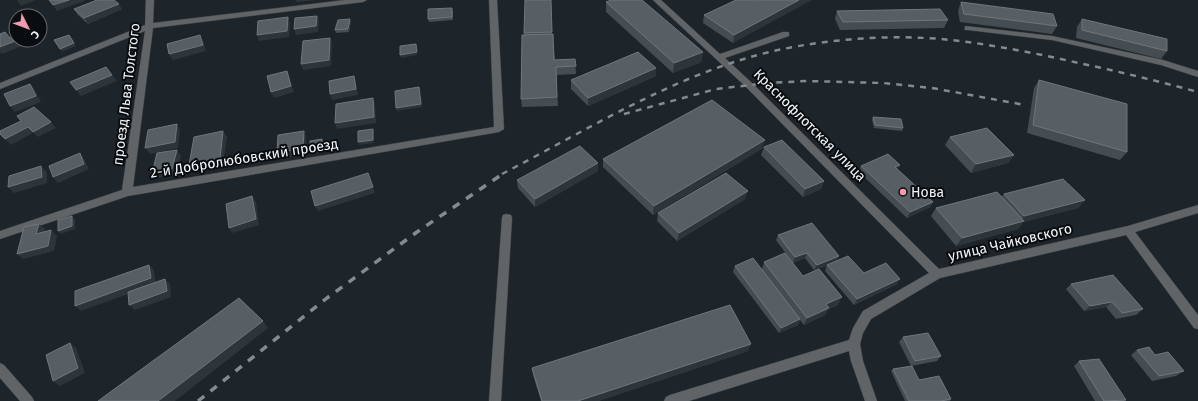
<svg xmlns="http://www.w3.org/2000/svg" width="1198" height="401" font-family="'Fira Sans',sans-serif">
	<rect width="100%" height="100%" fill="#1d252a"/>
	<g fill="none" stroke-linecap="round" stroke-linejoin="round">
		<defs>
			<path id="minor" d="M146 0H154L153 23 345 0H367L363 2 153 28 133 187 494 127 489 0H497L504 129 499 132 128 196 0 239V231L122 190 145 31 0 89V83L145 25Z
				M653 0H661L720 54 783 32H789V36L725 58 752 83 939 269 1128 226 1198 205V213L1135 232 1198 315V329L1194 328 1126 235 940 278 871 319 863 333 860 344 863 361 877 401H865L851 361 849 351 689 401H664L666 397 670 395 849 340 853 328 863 311 929 273 746 87Z
				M965 26 1052 36 1163 60 1198 71V77L1161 65 1052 40 968 30H965Z
				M507 214 511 215 512 218 501 401H489L502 218 503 215Z
				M0 363 4 365 32 397 34 401H20L0 378Z"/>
		</defs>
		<use href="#minor" stroke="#3b4247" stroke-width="1"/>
		<use href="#minor" fill="#606466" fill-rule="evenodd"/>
		<path stroke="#848b8f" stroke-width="2.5" stroke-dasharray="6 6" stroke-linecap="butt" d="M624 114 716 89 768 83 807 81 883 83 932 88 1025 105
			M502 174C581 133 662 83 747 58 807 40 888 33 951 40 997 45 1043 55 1088 65 1125 73 1161 82 1198 92"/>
		<path stroke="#848b8f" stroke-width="3.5" stroke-dasharray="8 8" stroke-linecap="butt" d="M198 401 327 298 417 232 504 173"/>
	</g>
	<path fill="#454d52" d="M551 0 552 34 555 60 575 59 576 74 556 75 558 106 522 107 521 99 524 33Z
		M757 1 733 43 703 23 704 15Z
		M606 2 703 52 701 62 673 73 606 12Z
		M961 2 1057 26 1052 34 960 22 958 11Z
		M74 9H122L88 24 78 15Z
		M453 10V20L429 22 428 19Z
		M837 11 948 20 944 28 840 30 835 19Z
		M1082 19 1167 51 1161 59 1076 38 1077 27Z
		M351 22 349 32 336 33 335 30Z
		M656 68V76L588 106 571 89V80Z
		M1039 80 1127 152 1120 160 1027 133 1034 88Z
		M873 117 903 128 902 131 874 128 872 120Z
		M950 137 1014 155 1008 163 971 173 945 145Z
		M764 147 824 181 821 189 803 197 761 155Z
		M763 148 653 215 603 167V159Z
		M861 166 898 170 933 202 930 207 907 218 858 171Z
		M598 171 535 207 518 188 517 180Z
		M1004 194 1085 200 1078 208 1023 222 1018 229 956 246 931 216 936 208 1001 197Z
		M745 199 677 241 657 221 658 213Z
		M778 235 864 273 897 284 854 305 825 271 827 265H829L814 270 805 258 793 263 776 240Z
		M764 262 803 276 838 305 828 309 825 315 804 325 800 320 798 325 779 333 733 272 735 266 762 269Z
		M1071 284 1143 309 1136 315 1116 319 1106 307 1084 311 1066 289Z
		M903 337 941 356 937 361 911 366 899 342Z
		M1137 350 1155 355 1184 371 1176 376 1152 381 1131 355Z
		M748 351 598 401H541L533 375 532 368Z
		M1079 361 1126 400 1124 401H1095L1074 366Z
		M893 369 919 380 951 399 950 401H905L891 371Z"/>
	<path fill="#2d353a" d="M17 0H36L21 6Z
		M69 0H84L85 1 57 11 53 5Z
		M296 0H316L297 2Z
		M799 0H812L733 43 734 35Z
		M119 4 122 9 88 24 84 18Z
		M317 16 319 21 318 32 296 35 294 29Z
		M288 17 290 23 289 37 259 41 257 35Z
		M350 19 351 22 349 32 348 29Z
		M69 35 76 46 62 52 60 49Z
		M200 35 203 41 206 51 173 60 169 54Z
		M330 38 332 43 331 66 303 70 301 64Z
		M18 40H27L29 43 2 54 0 52V47Z
		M416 44 417 55 401 58 400 55Z
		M703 52 701 62 673 73 674 63Z
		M656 68V76L588 106V98Z
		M287 71 294 92 274 98 271 92Z
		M112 75 117 81 81 96 76 90Z
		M354 76 356 82 358 95 332 100 330 94Z
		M30 84 35 90 41 102 15 112 10 106Z
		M419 87 422 107 397 111 396 108Z
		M373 98 375 103 376 123 337 129 335 123Z
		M51 122 56 128 38 137 33 132Z
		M177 124 180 130 178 148 150 154 145 148Z
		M28 127 33 133 11 145 5 139Z
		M373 129 374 132V143L359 145 358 142Z
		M223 131 227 137 223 164 193 170 189 165Z
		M304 131 306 136V154L280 159 277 153Z
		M322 139 324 142 323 152 311 154 310 151Z
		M765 140 763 148 653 215 654 206Z
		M177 150 181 156 176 175 156 178 152 173Z
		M80 153 84 159 89 169 58 183 53 177Z
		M1014 155 1008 163 971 173 976 164Z
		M598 163V171L535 207V199Z
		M900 165 897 171 895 167Z
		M41 166 47 172V183L14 193 8 187Z
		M368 173 375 193 318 211 315 206Z
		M824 181 821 189 803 197 805 189Z
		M748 191 745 199 677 241 679 233Z
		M252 196 256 202 259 225 232 233 229 228Z
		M1085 200 1078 208 1023 222 1018 229 956 246 962 238 1018 223 1024 216Z
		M933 202 930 207 907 218 910 212Z
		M72 216 75 219V229L61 234 58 231Z
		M39 224 45 229 42 240 36 234Z
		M51 230 57 236 54 251 23 259 17 254Z
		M807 253 805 258 793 263 795 257Z
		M839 256 837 262 814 270 817 265Z
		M149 265 154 270 156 284 81 311 75 306Z
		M165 279 170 284 171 297 135 310 129 305Z
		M900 279 897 284 854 305 857 299Z
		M842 297 838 305 828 309 825 315 804 325 807 318 826 304Z
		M1112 302 1106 307 1084 311 1090 306Z
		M800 319 798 325 779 333 781 328Z
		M263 321 268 328 175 401H158Z
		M70 343 76 348 85 373 60 386 53 381Z
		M751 344 748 351 598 401H578Z"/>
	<path fill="#575f64" stroke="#70777b" d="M49 0H69L53 5Z
		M97 0H114L119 4 84 18 74 9Z
		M525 0H551L552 32 524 33Z
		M611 0H642L703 52 674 63 606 2Z
		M736 0H755L757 1 759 0H799L734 35 704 15Z
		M961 2 1053 14 1057 26 964 14Z
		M452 8V17L428 19V9Z
		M940 9 948 20 843 22 837 11Z
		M317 16 316 26 294 29 295 18Z
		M288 17 287 31 257 35 258 21Z
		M350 19 348 29 335 30 338 20Z
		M1082 19 1167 39V51L1082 30Z
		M5 32 10 38 16 36V40H18L0 47V34Z
		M553 34 554 60 575 59 576 66 556 67 557 97 521 99 522 35Z
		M69 35 74 43 60 49 54 40Z
		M200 35 203 45 169 54 167 44Z
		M330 38 329 60 301 64 303 41Z
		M416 44 417 52 400 55V46Z
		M638 52 656 68 588 98 571 80Z
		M106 67 112 75 76 90 70 82Z
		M287 71 291 86 271 92 267 76Z
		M354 76 356 89 330 94 329 81Z
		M1039 80 1127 104V152L1033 125Z
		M30 84 36 96 10 106 4 94Z
		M419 87 421 104 396 108 395 91Z
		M373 98 374 117 335 123 336 104Z
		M712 100 765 140 654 206 603 159Z
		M34 107 51 122 33 132 28 127 5 139 0 134V131L21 121 17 116Z
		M873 117 901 119 903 128 875 125Z
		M177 124 175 142 145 148 148 130Z
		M987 128 1014 155 976 164 950 137Z
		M373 129V140L358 142V131Z
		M223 131 220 159 189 165 194 137Z
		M304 131 303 148 277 153 278 135Z
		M322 139V148L310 151V141Z
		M782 140 824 181 805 189 764 147Z
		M580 146 598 163 535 199 517 180Z
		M177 150 172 169 152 173 157 153Z
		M80 153 84 164 53 177 49 166Z
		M888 154 900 165 895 167 933 202 910 212 861 166Z
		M41 166 42 177 8 187 9 176Z
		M368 173 373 187 315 206 311 191Z
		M726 173 748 191 679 233 658 213Z
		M1063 179 1085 200 1024 216 1004 194Z
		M997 192 1024 221 962 238 936 208Z
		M252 196 256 219 229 228 226 204Z
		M72 216V226L58 231V220Z
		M812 223 839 256 817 265 807 253 795 257 778 235Z
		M39 224 36 234 51 230 48 246 17 254 24 227Z
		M785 253 803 276 819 269 842 297 826 304 829 308 807 318 764 262Z
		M848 256 864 273 886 263 900 279 857 299 827 265Z
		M753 258 800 319 781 328 735 266Z
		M149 265 151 278 75 306V291Z
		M1113 275 1143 309 1122 313 1112 302 1090 306 1071 284Z
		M165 279 167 291 129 305 128 292Z
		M239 298 263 321 158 401H98Z
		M730 305 751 344 578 401H542L532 368Z
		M928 333 941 356 915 361 903 337Z
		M70 343 78 368 53 381 46 355Z
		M1149 347 1155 355 1168 352 1184 371 1159 376 1137 350Z
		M1099 359 1126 400 1104 401 1079 361Z
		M912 366 919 380 939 376 951 399 941 401H909L893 369Z"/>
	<circle fill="#f19ab1" stroke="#0a0d10" stroke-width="1.5" cx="903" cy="192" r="4"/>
	<g text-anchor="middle" stroke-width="4" stroke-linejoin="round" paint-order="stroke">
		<g font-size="14" fill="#f1f6f9" stroke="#0a0d10">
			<text transform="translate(126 94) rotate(-83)" y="5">проезд Льва Толстого</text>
			<text transform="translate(810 125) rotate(45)" y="5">Краснофлотская улица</text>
			<text transform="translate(244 158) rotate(-9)" y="5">2-й Добролюбовский проезд</text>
			<text transform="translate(1010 242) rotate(-13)" y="5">улица Чайковского</text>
		</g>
		<g font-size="14" fill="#f1f6f9" stroke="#0a0d10" text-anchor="start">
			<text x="911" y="197">Нова</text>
		</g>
	</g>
	<g transform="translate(28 28) rotate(132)"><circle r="19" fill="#0a0d10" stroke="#666a6d"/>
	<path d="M0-3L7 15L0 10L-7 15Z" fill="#f19ab1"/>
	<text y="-6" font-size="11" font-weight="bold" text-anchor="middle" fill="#f1f6f9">С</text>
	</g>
</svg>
